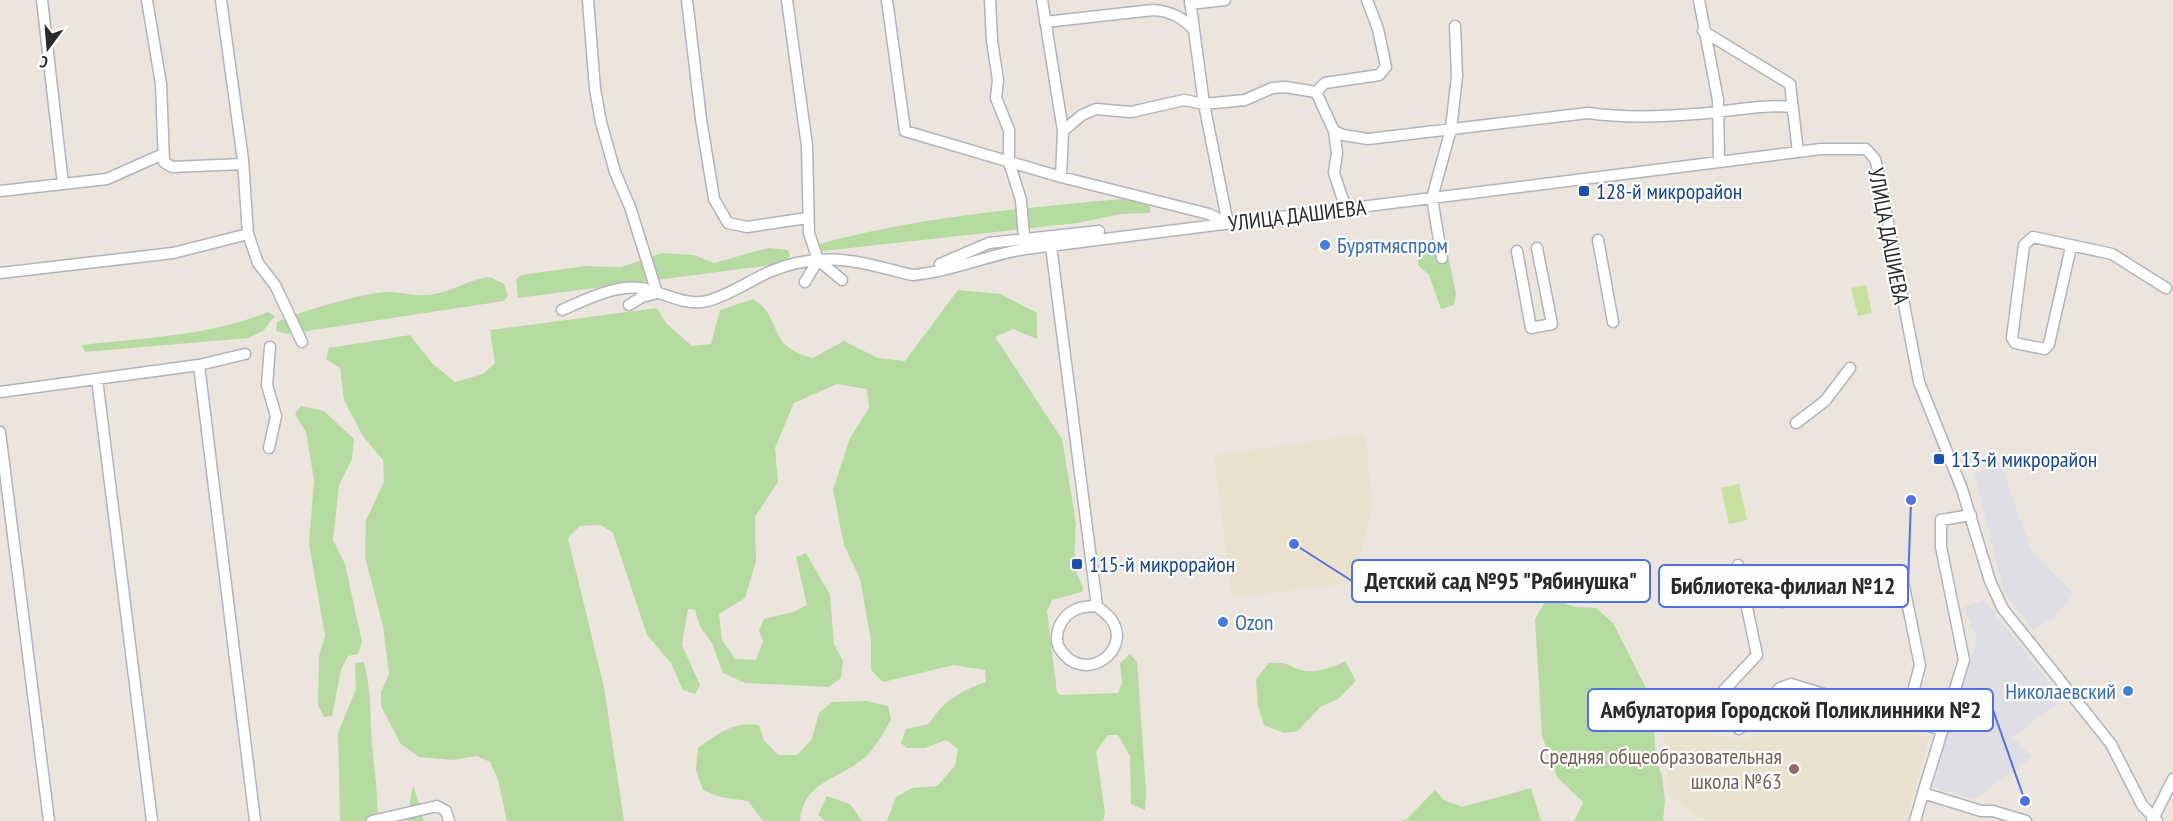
<svg xmlns="http://www.w3.org/2000/svg" width="2173" height="821" font-family="'PT Sans Narrow',sans-serif">
	<rect width="100%" height="100%" fill="#ebe5de"/>
	<path fill="#dfdee4" d="M2002 467 2031 550 2074 594 2054 618 2032 630 2004 591 1974 473Z
		M1984 600 2063 699 2013 737 2032 757 1975 799 1932 787 1977 639 1964 607Z"/>
	<path fill="#eae1cf" d="M1365 434 1373 505 1354 583 1232 598 1214 455Z
		M1781 692 1930 734 1906 821H1706L1669 796 1663 720 1742 741 1765 730Z"/>
	<path fill="#b6dba1" d="M1123 199 1150 205V213L1121 214 1077 223 822 251 819 244C918 217 1021 208 1123 199Z
		M1433 238 1445 242 1456 293 1454 305 1441 309 1429 275 1418 265 1419 247Z
		M768 248 788 250 790 256 780 264 518 298 516 279 521 275 585 266 621 267 662 253 694 255 714 263Z
		M490 277 504 284 508 296 504 301 287 334 276 331 277 322C299 312 365 292 388 292 400 292 413 296 425 295 451 294 467 279 490 277Z
		M958 290 1000 294 1037 313V339L1013 329 995 337 1062 439 1076 523 1074 566 1083 588 1082 592 1052 600 1047 611 1057 692 1060 695 1118 693 1122 683 1120 663 1130 654 1137 662 1146 791 1145 810 1131 804 1130 756 1118 735H1108L1096 751 1105 813 1103 821H887L896 797 912 788 937 786 955 766 958 749 946 740 925 748H907L901 743 906 729 929 724C942 702 962 690 986 682L985 670 954 665 883 682 871 670V641L860 579 844 545 833 490 850 438 869 408 867 389 837 384 794 403 775 448 778 482 755 517 756 561 745 598 719 614 722 640 735 659 756 660 763 641 759 631 764 619 793 612 807 605 796 557 806 553 830 595 834 644 843 661 841 678 829 687 745 683 723 673 712 643 700 627 695 610 688 609 682 645 700 685 695 694 683 690 671 663 647 635 613 533 601 525 580 526 568 538 604 687 624 821H507L498 780 490 762 477 756 453 760 419 757 400 743 381 706V692L389 674 383 626 365 557 366 520 384 482 383 460 362 435 344 400 340 368 326 359 329 348 410 335 432 363 455 382 483 374 495 363 490 330 657 308 666 323 692 346 711 344 720 310 753 299C785 319 764 346 813 358L844 341 878 358 905 361Z
		M268 312 275 316 263 331 248 338 85 352 82 345C144 338 210 336 268 312Z
		M301 406 324 411 354 439 352 459 339 485 333 540 345 564 362 642 358 654 348 656 341 670 332 716 324 717 318 705 319 656 325 635 309 544 314 480 306 432 295 414Z
		M1548 597 1575 607 1596 608 1613 623 1652 700 1656 760 1662 776 1665 801 1663 821H1574L1583 802 1557 777 1542 736 1535 619Z
		M1345 661 1356 681 1338 699 1320 707 1298 731 1284 733 1264 725 1258 706 1256 679 1269 663C1291 661 1290 669 1307 671 1320 672 1334 667 1345 661Z
		M364 662C370 688 370 702 371 727 372 759 379 789 377 821H340L338 733 356 689 355 663Z
		M866 701 888 706 891 720C882 736 872 754 856 764 830 782 804 784 800 821H763L748 801 720 797 703 790 696 770 698 748C718 734 734 721 759 725L764 740 778 755H797L812 739 819 713 832 702Z
		M413 784 424 821H407Z
		M1531 788 1541 821H1401L1407 819 1435 790 1444 800 1462 807Z
		M827 796 850 804 862 821H825L818 815Z"/>
	<path fill="#c6e19d" d="M1866 285 1872 313 1858 316 1851 288Z
		M1739 484 1747 520 1729 524 1721 488Z"/>
	<g fill="none" stroke-linecap="round" stroke-linejoin="round">
		<defs>
			<path id="minor" d="M147 0 161 84 164 162 172 167 243 164
				M588 0 595 89 601 122 615 172 630 207 657 293 642 297 629 305
				M687 0 701 119 714 199 728 223 747 227 807 218
				M787 0 807 146 809 233 818 260 842 280
				M887 0 905 131 1061 177 1209 214 1228 224
				M990 0 992 41 998 80 996 98 1009 130V162L1021 200 1025 249
				M1042 0 1063 131 1061 177
				M1190 0 1204 104 1228 224
				M1699 0 1718 100 1719 162
				M1190 4 1225 0
				M1045 22 1153 10C1170 11 1182 17 1194 30
				M1703 31 1790 84 1798 152
				M1063 131 1082 115 1096 109 1131 112 1184 100 1204 104 1245 100 1272 88 1285 87 1316 92
				M1334 131 1343 135 1368 139 1588 113C1623 118 1659 117 1695 114 1728 112 1758 104 1792 107
				M63 184 107 179 163 154
				M0 191 63 184 42 0
				M1346 209 1334 173 1337 153 1334 131 1316 92 1325 83 1379 75 1386 67 1378 29 1367 0
				M248 234 258 263 275 285 302 342
				M1598 240 1613 322
				M1051 246 1097 606C1101 610 1107 614 1111 619 1134 651 1083 686 1060 649 1055 642 1057 630 1061 623 1069 609 1082 606 1097 606
				M2071 247 2049 344 2045 349 2015 343 2012 338 2024 245 2033 237 2112 254 2166 288
				M1517 251 1531 328 1552 324 1537 248
				M1442 258 1432 198 1451 129 1457 76 1455 26
				M940 264 989 243 1099 231
				M0 273 173 253 248 234 243 160 221 0
				M805 282 818 260
				M562 310C585 300 614 285 640 288 661 291 686 307 707 301 728 296 749 281 769 272 823 249 859 262 912 275 950 272 987 255 1025 249L1719 162 1821 149H1866L1875 159 1878 170 1919 382 1962 489 1990 581 2003 609 2111 744 2142 805 2157 821
				M199 365 255 821
				M97 379 152 821
				M0 392 199 365 245 354
				M1796 423 1825 401 1850 368
				M0 432 49 821
				M269 448 276 416 267 385 270 347
				M1971 515 1941 520V547L1964 660 1923 793 1981 811H1993L2026 821
				M1738 565 1757 655 1712 703 1739 729 1780 688 1791 684 1942 730
				M1783 602 1902 577 1920 665 1906 719
				M372 821 437 806 446 811 449 821
				M1915 821 1923 793
				M2152 821 2173 779"/>
		</defs>
		<use href="#minor" stroke="#b1b4bc" stroke-width="13"/>
		<use href="#minor" stroke="#fff" stroke-width="10"/>
	</g>
	<g fill="#1a4fb4" stroke="#fff" stroke-width="2">
		<rect x="1578" y="185" width="12" height="12" rx="3"/>
		<rect x="1933" y="453" width="12" height="12" rx="3"/>
		<rect x="1071" y="558" width="12" height="12" rx="3"/>
	</g>
	<g fill="#3f7fe0" stroke="#fff" stroke-width="2">
		<circle cx="1325" cy="245" r="6"/>
		<circle cx="1223" cy="622" r="6"/>
		<circle cx="2128" cy="691" r="6"/>
	</g>
	<circle fill="#8d6e63" stroke="#fff" stroke-width="2" cx="1794" cy="769" r="6"/>
	<g text-anchor="middle" stroke-width="4.5" stroke-linejoin="round" paint-order="stroke">
		<g font-size="22" fill="#164399" stroke="#fff" text-anchor="start">
			<text x="1596" y="199">128-й микрорайон</text>
			<text x="1951" y="467">113-й микрорайон</text>
			<text x="1089" y="572">115-й микрорайон</text>
		</g>
		<g font-size="22" fill="#2a2a2a" stroke="#fff">
			<text transform="translate(1297 215) rotate(-7)" y="8">УЛИЦА ДАШИЕВА</text>
			<text transform="translate(1889 236) rotate(79)" y="8">УЛИЦА ДАШИЕВА</text>
		</g>
		<g font-size="22" fill="#366cbe" stroke="#fff" text-anchor="start">
			<text x="1337" y="253">Бурятмяспром</text>
			<text x="1235" y="630">Ozon</text>
			<text x="2116" y="699" text-anchor="end">Николаевский</text>
		</g>
		<g font-size="22" fill="#785e54" stroke="#fff" text-anchor="end">
			<text x="1782" y="764">Средняя общеобразовательная<tspan x="1782" dy="25">школа №63</tspan></text>
		</g>
	</g>
	<path fill="none" stroke="#5070e6" stroke-width="2" d="M1294 544L1352 581M1911 500L1908 586M2025 801L1993 710"/>
	<g fill="#5070e6" stroke="#fff" stroke-width="2">
		<circle cx="1294" cy="544" r="6"/>
		<circle cx="1911" cy="500" r="6"/>
		<circle cx="2025" cy="801" r="6"/>
	</g>
	<g fill="#fff" stroke="#5070e6" stroke-width="2">
		<rect x="1352" y="560" width="298" height="42" rx="6"/>
		<rect x="1659" y="565" width="249" height="42" rx="6"/>
		<rect x="1588" y="689" width="405" height="42" rx="6"/>
	</g>
	<g font-size="24" text-anchor="middle" font-weight="bold" fill="#2a2a2a">
		<text x="1501" y="589">Детский сад №95 "Рябинушка"</text>
		<text x="1783" y="594">Библиотека-филиал №12</text>
		<text x="1791" y="718">Амбулатория Городской Поликлинники №2</text>
	</g>
	<g transform="translate(48 48) rotate(196)" stroke="#ffffff" stroke-width="4.5" paint-order="stroke">
	<path d="M0-4.5L10 22L0 15L-10 22Z" fill="#2a2a2a"/>
	<text y="-9" font-size="16" font-weight="bold" text-anchor="middle" fill="#2a2a2a">С</text>
	</g>
</svg>
